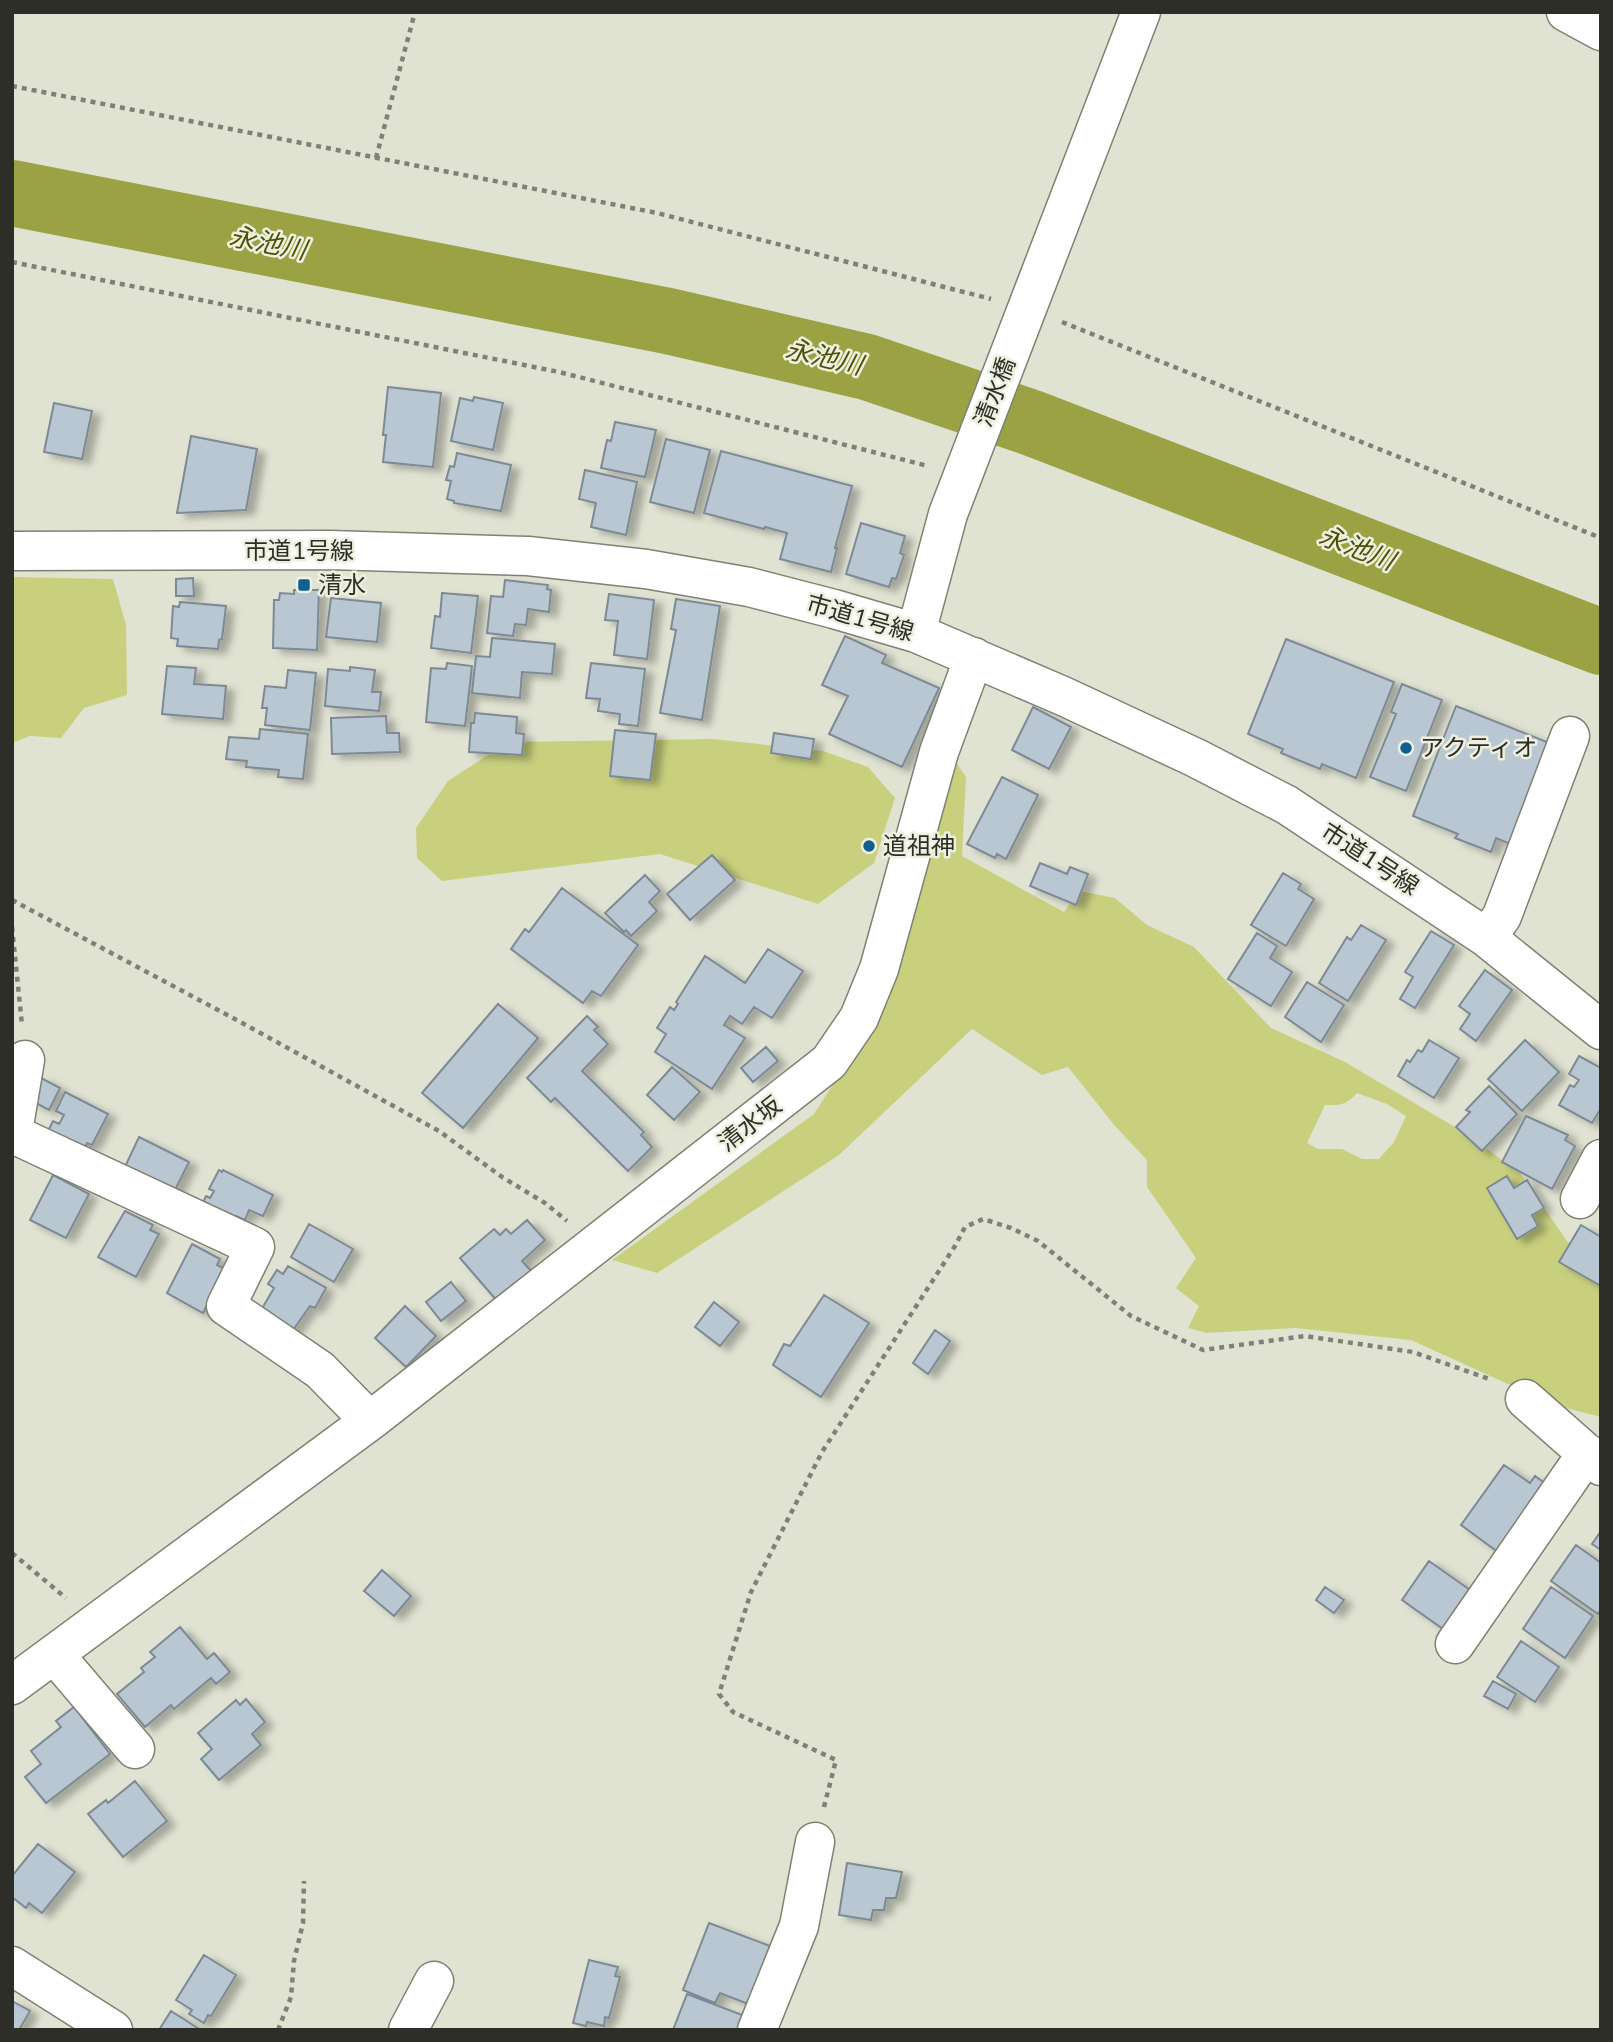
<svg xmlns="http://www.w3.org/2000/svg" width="1613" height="2042" font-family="Mulish,'Noto Sans JP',sans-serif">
	<defs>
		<filter id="shadow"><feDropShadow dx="8" dy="4.5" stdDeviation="3.5" flood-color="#0004"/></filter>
	</defs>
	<rect width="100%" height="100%" fill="#e0e3d2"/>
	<path fill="#c8d07e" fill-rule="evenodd" d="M12 577 113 579 126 625 127 695 84 708 61 738 30 736 12 743Z
		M712 739 823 751 868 767 895 798 874 863 818 904 660 854 442 881 417 858 416 828 448 781 508 742Z
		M956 762 966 777 962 856 1064 912 1079 891 1115 898 1147 925 1194 947 1271 1028 1345 1062 1465 1133 1520 1173 1567 1241 1601 1271V1417L1554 1405 1411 1340 1295 1328 1207 1333 1188 1328 1199 1306 1176 1288 1196 1258 1147 1187V1160L1115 1126 1068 1067 1042 1075 972 1029 839 1155 657 1273 612 1260 814 1114 869 1028ZM1357 1093 1387 1104 1406 1116 1394 1142 1379 1159H1362L1342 1149H1318L1307 1143 1325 1105C1341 1106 1347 1104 1357 1093Z"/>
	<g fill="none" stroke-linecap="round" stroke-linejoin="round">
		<path stroke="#9ba244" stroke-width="66" d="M12 193 668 321 867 367 1032 423 1601 642"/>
	</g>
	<path fill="#b9c7d2" stroke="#7d8a95" stroke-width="2" filter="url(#shadow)" d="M388 387 441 393 433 467 383 462 386 435H383Z
		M474 397 503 403 493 450 451 441 460 398 473 401Z
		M54 403 92 411 82 459 44 452Z
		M615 422 656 430 645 477 601 468 607 440 611 441Z
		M191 436 257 449 246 510 177 513Z
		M666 439 710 450 694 513 650 502Z
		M721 451 852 486 835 548H837L831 572 780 559 787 533 765 527 764 529 704 513Z
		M457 453 511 465 501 511 454 503V501L447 499 451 481 446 480 450 466 454 467Z
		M585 470 637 482 626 535 591 527 596 503 579 499Z
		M861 523 905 536 900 553 904 555 896 579 892 578 889 587 846 574Z
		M193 578 194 596H176V579Z
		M505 580 548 585 547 589 551 590 549 612 528 609 526 625 515 624 513 636 487 633 491 596 503 597Z
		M294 590H319L317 650 273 648 274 600H279L280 593 294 594Z
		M442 593 478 596 471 653 431 648 435 616 440 617Z
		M609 594 654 600 647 659 614 655 618 621 605 620Z
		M331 598 381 603 377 642 326 637Z
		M676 599 720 606 702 720 660 713 676 630 671 629Z
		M180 602 226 606 222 639 219 640 218 649 177 646 178 639 171 638 173 606 179 607Z
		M845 636 886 655 882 663 939 688 902 767 829 734 848 696 822 685Z
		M492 638 555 644 552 674 522 672 520 698 472 693 476 656 490 657Z
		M1286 639 1394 682 1356 778 1322 764 1320 769 1281 753 1283 749 1248 734Z
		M447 663 472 666 465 726 426 722 431 668 446 669Z
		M591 663 645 669 638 726 619 724 620 714 598 711 600 699 586 698Z
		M167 666 196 668 194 684 226 686 223 719 162 714Z
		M350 667 375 670 372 692H381L379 711 325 706 328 669 350 671Z
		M288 670 316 673 310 730 265 725 267 708H262L265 686 286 688Z
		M1402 684 1442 700 1406 791 1370 777 1396 714 1391 712Z
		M1456 706 1552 744 1513 845 1496 838 1491 852 1455 838 1458 834 1413 816Z
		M1033 707 1071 727 1049 769 1012 750Z
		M475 713 517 717 516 733 524 734 522 755 469 752 471 723H474Z
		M386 716 387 733H399L400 752 332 754 331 718Z
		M260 729 308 734 303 779 278 777 279 770 246 767 247 761 226 759 229 737 259 739Z
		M615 730 656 734 650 780 610 776Z
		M774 733 814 739 811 759 771 753Z
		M1002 777 1038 795 1006 859 997 854 995 858 967 844Z
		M712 855 735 880 690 920 667 894Z
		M1040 863 1067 874 1070 867 1088 874 1076 905 1030 886Z
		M1283 873 1301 884 1298 889 1314 899 1286 946 1251 925Z
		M645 875 660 891 649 902 657 911 631 936 626 930 624 932 605 913Z
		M562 888 638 945 601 996 592 991 583 1003 511 949 525 929 529 932Z
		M1361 925 1386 940 1348 1001 1319 983 1347 937 1351 940Z
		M1431 931 1454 945 1415 1008 1400 999 1413 977 1405 972Z
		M1257 933 1277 946 1270 958 1292 972 1271 1006 1228 979Z
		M768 949 803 971 772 1018 754 1007 742 1024 730 1016 724 1025 745 1038 712 1089 655 1052 666 1034 657 1028 670 1007 674 1010 678 1004 676 1002 705 956 745 983Z
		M1485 970 1512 990 1476 1041 1460 1029 1470 1014 1459 1006Z
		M1307 982 1344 1005 1321 1042 1285 1017Z
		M498 1004 538 1038 463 1128 422 1093Z
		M587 1016 598 1027 594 1030 608 1044 582 1071 644 1132 641 1135 652 1147 628 1171 555 1098 551 1102 527 1078Z
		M1429 1040 1459 1058 1434 1098 1398 1076 1407 1060 1410 1062 1418 1050 1422 1052Z
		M1525 1040 1559 1072 1522 1111 1488 1079Z
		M766 1047 778 1061 753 1082 741 1068Z
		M1579 1056 1601 1068V1108L1592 1123 1559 1105 1570 1085 1574 1087 1579 1080 1569 1074Z
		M672 1067 700 1092 674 1120 647 1095Z
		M41 1078 60 1088 49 1110 30 1100Z
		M1489 1086 1517 1114 1482 1151 1456 1127 1470 1112 1466 1110Z
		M65 1092 108 1114 92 1145 87 1143 83 1152 44 1139 53 1121 59 1124 64 1115 56 1111Z
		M1526 1116 1568 1135 1565 1140 1575 1146 1552 1189 1502 1162Z
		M139 1137 189 1162 171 1198 122 1173Z
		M219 1170 222 1172 223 1170 273 1195 263 1216 249 1210 245 1220 236 1216 230 1229 198 1213 206 1196 210 1198 214 1191 209 1189Z
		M53 1175 89 1194 66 1238 30 1220Z
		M1507 1176 1514 1188 1527 1180 1544 1208 1532 1215 1538 1226 1517 1239 1487 1188Z
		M125 1211 153 1225 150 1230 159 1234 136 1277 98 1257Z
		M527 1220 545 1240 522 1261 532 1272 498 1302 460 1258 494 1229 500 1235 506 1229 511 1234Z
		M309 1224 353 1249 334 1282 291 1257Z
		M1581 1225 1601 1237V1286L1559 1262Z
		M192 1244 220 1259 217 1265 225 1269 203 1313 167 1293Z
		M288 1266 326 1288 315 1308 310 1306 291 1333 257 1317 274 1288 268 1284 277 1270 283 1274Z
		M451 1282 466 1301 441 1321 426 1302Z
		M824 1295 869 1323 821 1397 773 1365 784 1344 790 1346Z
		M714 1302 739 1322 720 1346 695 1327Z
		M405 1306 436 1336 406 1367 375 1338Z
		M935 1330 950 1341 928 1374 913 1363Z
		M1504 1465 1530 1483 1535 1476 1550 1487 1502 1555 1461 1525Z
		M1601 1531V1550L1592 1544Z
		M1576 1545 1601 1563V1609L1598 1614 1551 1581Z
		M1429 1561 1470 1590 1443 1629 1402 1600Z
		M382 1570 411 1596 394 1616 364 1591Z
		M1325 1587 1344 1600 1334 1613 1316 1600Z
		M1551 1587 1593 1616 1565 1658 1523 1629Z
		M180 1627 207 1659 214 1653 230 1672 216 1684 211 1678 174 1709 171 1705 145 1727 117 1694 144 1672 141 1668 155 1657 150 1652Z
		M1521 1641 1559 1667 1535 1702 1497 1677Z
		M1493 1681 1516 1694 1508 1709 1484 1696Z
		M246 1699 265 1722 252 1734 261 1745 219 1780 201 1759 212 1749 198 1733 236 1700 240 1705Z
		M74 1707 110 1754 46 1803 25 1777 41 1764 31 1751 61 1727 56 1721Z
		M135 1781 167 1821 123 1857 88 1814 106 1800 108 1803Z
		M38 1844 75 1872 42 1913 29 1903 26 1908 12 1897V1876Z
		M847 1863 902 1872 896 1898H886L884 1910H873L871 1920 839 1915Z
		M709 1923 778 1949 756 2007 720 1993 715 2003 683 1990Z
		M204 1955 236 1975 211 2016 208 2015 204 2023 189 2014 192 2010 176 2000Z
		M589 1960 618 1967 615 1976 620 1977 609 2018 605 2017 604 2026 587 2022 586 2026 573 2023Z
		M687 1994 750 2018 745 2030H673Z
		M12 2001 30 2011 19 2030H12Z
		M171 2011 199 2029 198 2030H159Z"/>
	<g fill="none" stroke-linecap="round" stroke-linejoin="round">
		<defs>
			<path id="minor" d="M1566 12 1601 31
				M12 551 330 550 528 556 646 569 749 587 834 609 916 633 1063 696 1196 758 1287 805 1487 938 1601 1030
				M916 633 948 514 1141 12
				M1487 938 1502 916 1570 736
				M13 1134 255 1247 226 1306 320 1370 370 1421
				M12 1137 25 1060
				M1580 1199 1601 1159
				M1525 1399 1601 1466
				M1455 1644 1587 1453
				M54 1654 135 1749
				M12 1685 370 1421 829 1062 859 1018 879 969 939 752 974 657
				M408 2030 434 1981
				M757 2030 799 1926 815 1842"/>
			<path id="major" d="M12 1966 113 2030"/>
		</defs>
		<use href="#minor" stroke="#7f8172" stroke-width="41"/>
		<use href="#major" stroke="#7f8172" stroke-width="41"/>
		<path stroke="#7f8176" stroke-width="4.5" stroke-dasharray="5 5" stroke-linecap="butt" d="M12 86 657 213 991 299
			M376 158 415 12
			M12 262 559 372 928 466
			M1062 322 1601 538
			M12 900 233 1018 439 1131 502 1177 545 1203 567 1221
			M12 927 22 1025
			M12 1553 66 1598
			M824 1807 836 1760 733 1712 719 1694 751 1592 822 1452 955 1246 965 1227 983 1219 1011 1228 1038 1241 1131 1316 1203 1350 1305 1336 1413 1352 1492 1380
			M278 2030 291 1997 294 1961 303 1923 304 1881"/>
		<use href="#minor" stroke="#fff" stroke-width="38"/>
		<use href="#major" stroke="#fff" stroke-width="38"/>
	</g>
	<g fill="#105f92" stroke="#eef0df" stroke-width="2.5">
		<rect x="297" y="578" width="14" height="14" rx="3.5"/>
		<circle cx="1406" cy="748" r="7"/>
		<circle cx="869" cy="846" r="7"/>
	</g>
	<g text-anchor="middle" stroke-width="5" stroke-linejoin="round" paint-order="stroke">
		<g font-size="24" fill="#2d2e28" stroke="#eef0df">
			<text transform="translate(995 392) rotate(-69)" y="8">清水橋</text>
			<text x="299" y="559">市道1号線</text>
			<text transform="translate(860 618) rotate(16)" y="8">市道1号線</text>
			<text transform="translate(1370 859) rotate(33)" y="8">市道1号線</text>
			<text transform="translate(750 1124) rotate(-38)" y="8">清水坂</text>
		</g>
		<g font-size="24" fill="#2d2e28" stroke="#eef0df" text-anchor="start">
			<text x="318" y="593">清水</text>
			<text x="1420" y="756">アクティオ</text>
			<text x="883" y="854">道祖神</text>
		</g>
		<g font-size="26" font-style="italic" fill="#4d5108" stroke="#eef0df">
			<text transform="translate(268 243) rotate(11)" y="9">永池川</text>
			<text transform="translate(824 357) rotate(13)" y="9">永池川</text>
			<text transform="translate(1357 548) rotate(21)" y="9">永池川</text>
		</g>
	</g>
	<rect width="1613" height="2042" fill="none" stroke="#2d2e28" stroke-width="28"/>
</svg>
